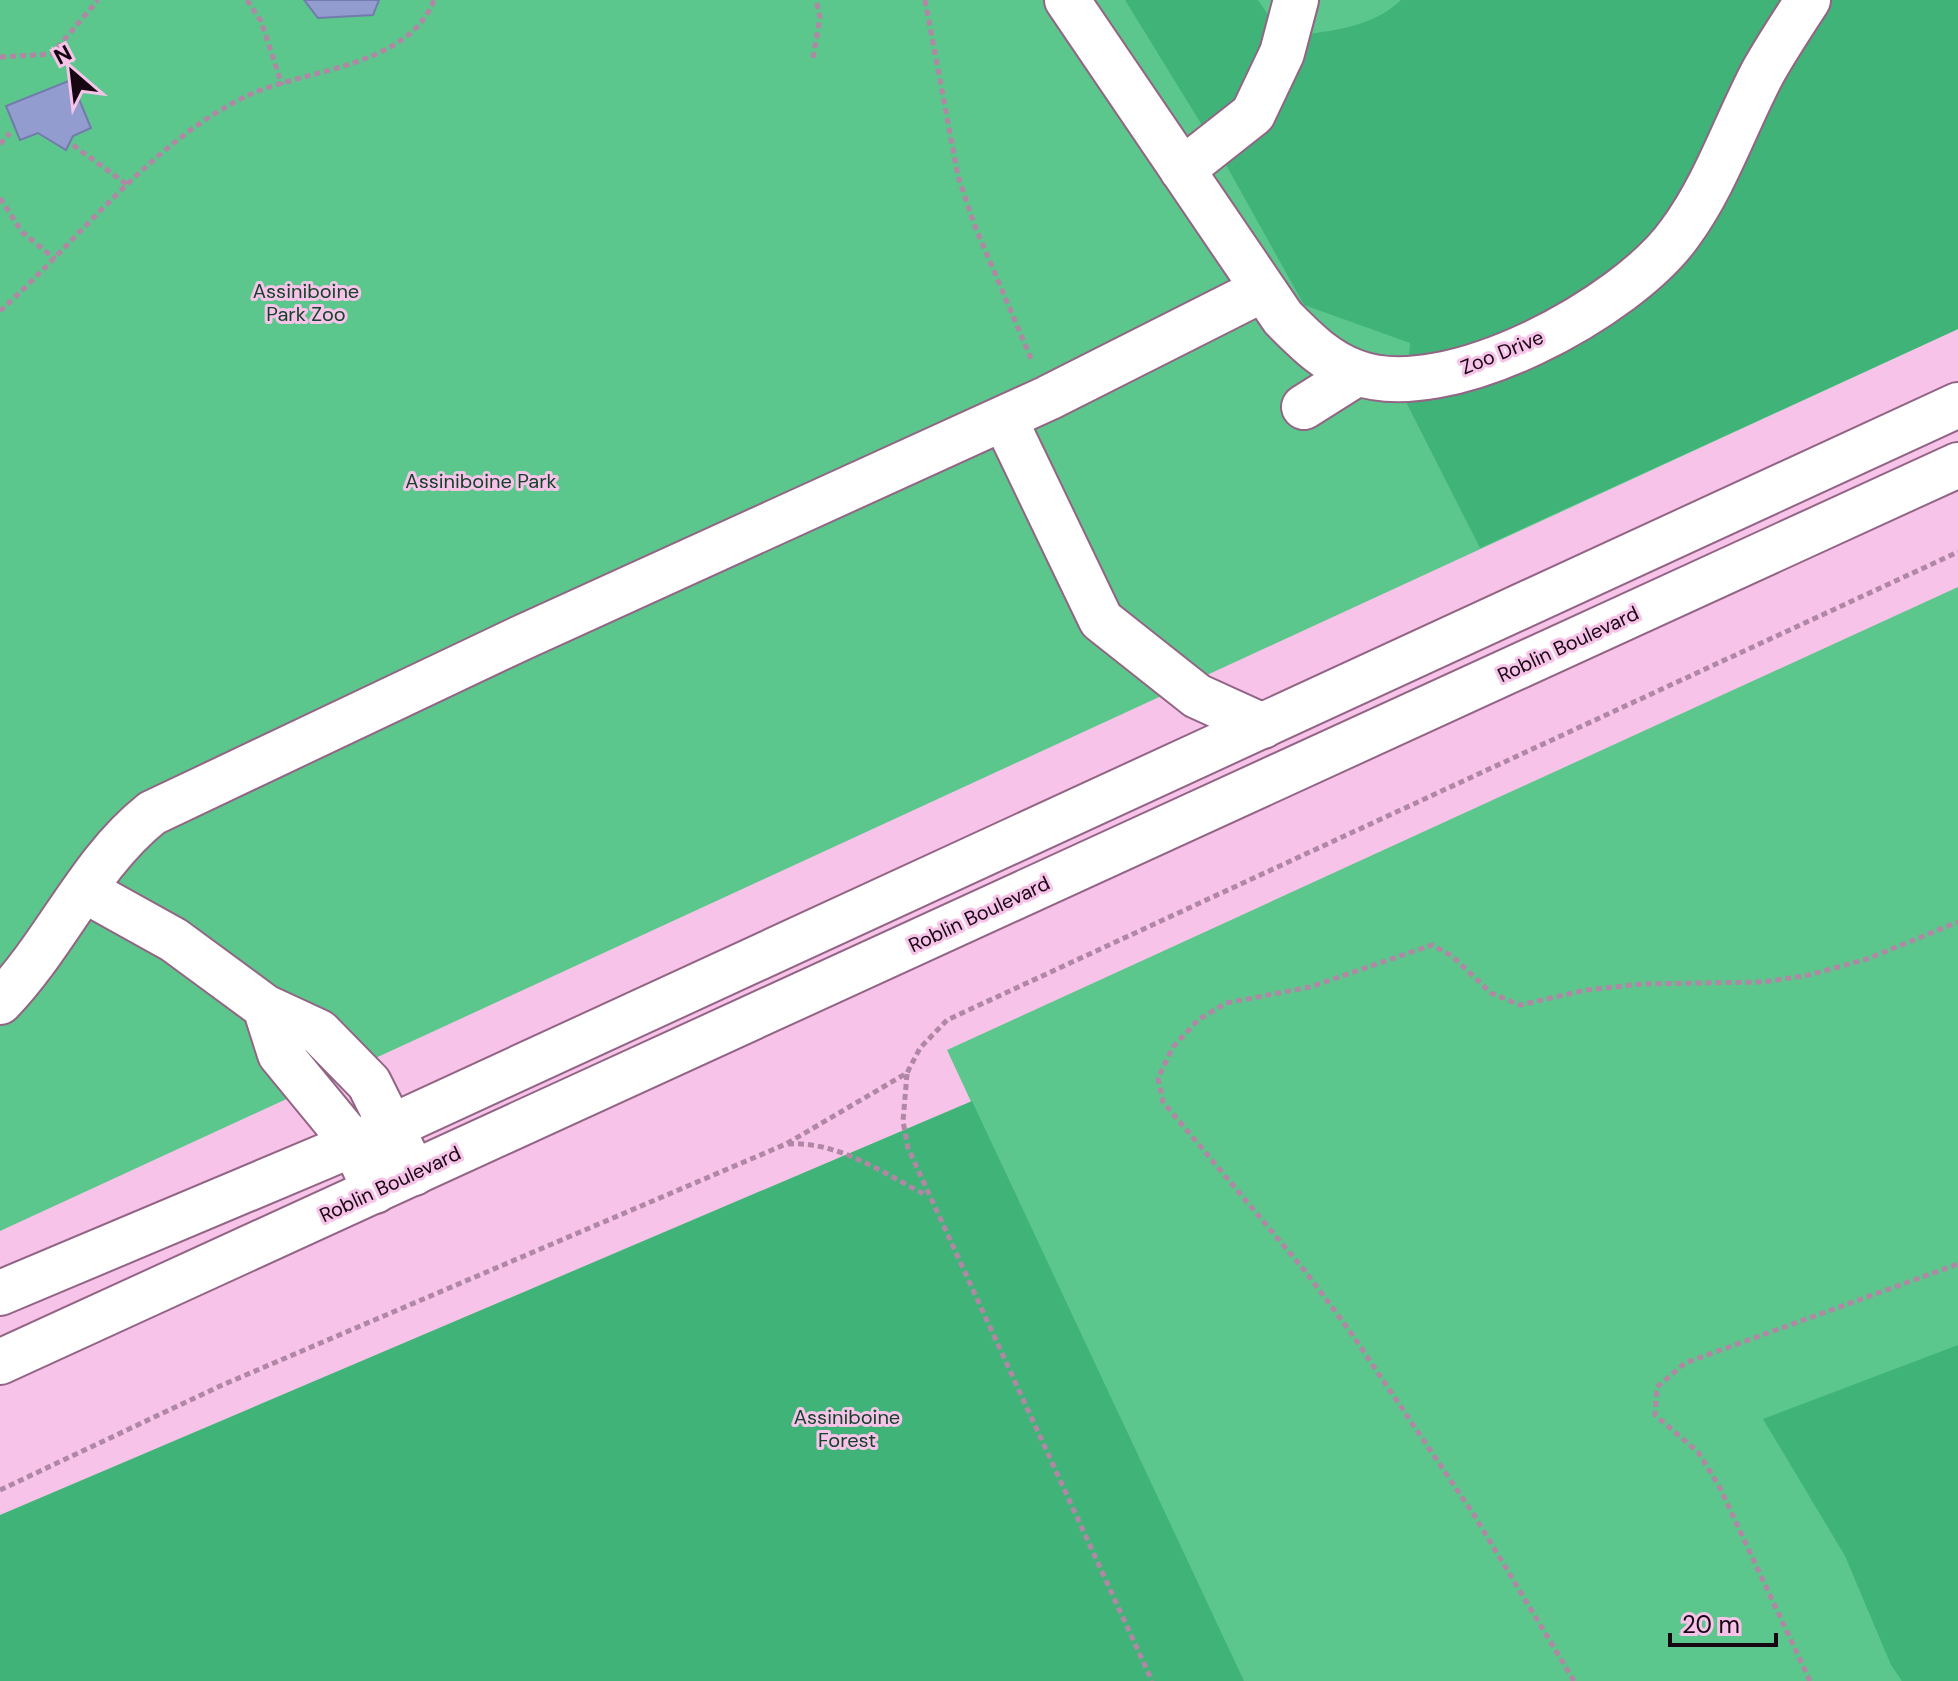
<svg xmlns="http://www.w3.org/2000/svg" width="1958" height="1681" font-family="'DM Sans',sans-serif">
	<rect width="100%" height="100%" fill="#f7c3e8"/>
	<path fill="#5cc78c" d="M0 0H1958V329L0 1231Z
		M1958 587V1681H1241L947 1050Z"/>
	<path fill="#40b478" d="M1125 0H1258L1271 19 1257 78 1208 135Z
		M1401 0H1958V329L1480 548 1406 402 1410 343 1304 305 1225 163 1296 36C1333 30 1372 28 1401 0Z
		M972 1101 1244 1681H0V1515Z
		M1958 1345V1681H1902L1891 1665 1845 1556 1763 1419Z"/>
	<path fill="#939ccf" stroke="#737bac" stroke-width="2" d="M304 0H379L373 15 318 18Z
		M71 80 91 128 73 136 66 150 38 133 20 140 6 106Z"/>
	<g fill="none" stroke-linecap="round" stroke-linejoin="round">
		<defs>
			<path id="minor" d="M1067 0 1283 318C1305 340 1325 361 1355 372 1446 407 1628 307 1680 233 1716 184 1735 125 1763 72 1777 47 1793 23 1808 0
				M1182 170 1253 114 1282 53 1296 0
				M1304 407 1358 373
				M1004 418 1101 620 1197 696 1263 726
				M84 890 174 940 265 1007 319 1032 369 1083 414 1173
				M0 1002C57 943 88 864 152 813L521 638 1048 398 1262 290
				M265 1007 280 1054 354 1144 375 1191"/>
			<path id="major" d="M0 1293 354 1144 1958 405
				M0 1362 1958 465"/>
		</defs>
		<use href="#minor" stroke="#926485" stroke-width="48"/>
		<use href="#major" stroke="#926485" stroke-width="48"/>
		<path stroke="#b087a4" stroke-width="5" stroke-dasharray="6 4" stroke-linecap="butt" d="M247 0 261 21 282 85
			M925 0 958 176 974 224 1032 361
			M0 57 52 54 98 0
			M813 58 820 17 816 0
			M0 144 10 133
			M73 145 129 186
			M0 198 22 232 55 259
			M0 311C79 240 153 139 251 94 307 69 408 67 434 0
			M907 1074 903 1121 908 1148 1152 1681
			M788 1144C838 1141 883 1173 926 1195
			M0 1490 220 1386 786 1144 907 1073 920 1048 947 1020 1958 552
			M1574 1681 1474 1515 1349 1330 1305 1271 1163 1102 1158 1078 1173 1047 1198 1020 1226 1003 1310 987 1432 945 1452 956 1491 993 1520 1005 1586 990 1642 984 1763 982 1809 975 1867 959 1958 922
			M1810 1681 1719 1486 1698 1452 1655 1415 1657 1387 1685 1363 1958 1264"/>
		<use href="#minor" stroke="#fff" stroke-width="44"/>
		<use href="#major" stroke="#fff" stroke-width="44"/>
	</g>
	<g text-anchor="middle" stroke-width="6" stroke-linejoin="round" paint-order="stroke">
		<g font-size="20" fill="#13422a" stroke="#f7c3e8">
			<text x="306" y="298">Assiniboine<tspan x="306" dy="23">Park Zoo</tspan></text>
			<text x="481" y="488">Assiniboine Park</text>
			<text x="847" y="1424">Assiniboine<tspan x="847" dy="23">Forest</tspan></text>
		</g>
		<g font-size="20" fill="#160612" stroke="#f7c3e8">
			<text transform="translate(1502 352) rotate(-22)" y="7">Zoo Drive</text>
			<text transform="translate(1568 644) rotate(-25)" y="7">Roblin Boulevard</text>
			<text transform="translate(979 914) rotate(-25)" y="7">Roblin Boulevard</text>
			<text transform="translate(390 1184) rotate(-25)" y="7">Roblin Boulevard</text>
		</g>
	</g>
	<g transform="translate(72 72) rotate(332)" stroke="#f7c3e8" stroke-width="6" paint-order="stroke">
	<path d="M0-6L14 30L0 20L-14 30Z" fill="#160612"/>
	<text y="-12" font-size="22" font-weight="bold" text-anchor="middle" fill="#160612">N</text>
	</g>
	<path d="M1670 1633v12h106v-12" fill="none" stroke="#160612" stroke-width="4"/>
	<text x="1682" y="1633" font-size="24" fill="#160612" stroke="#f7c3e8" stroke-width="6" paint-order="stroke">20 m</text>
</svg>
